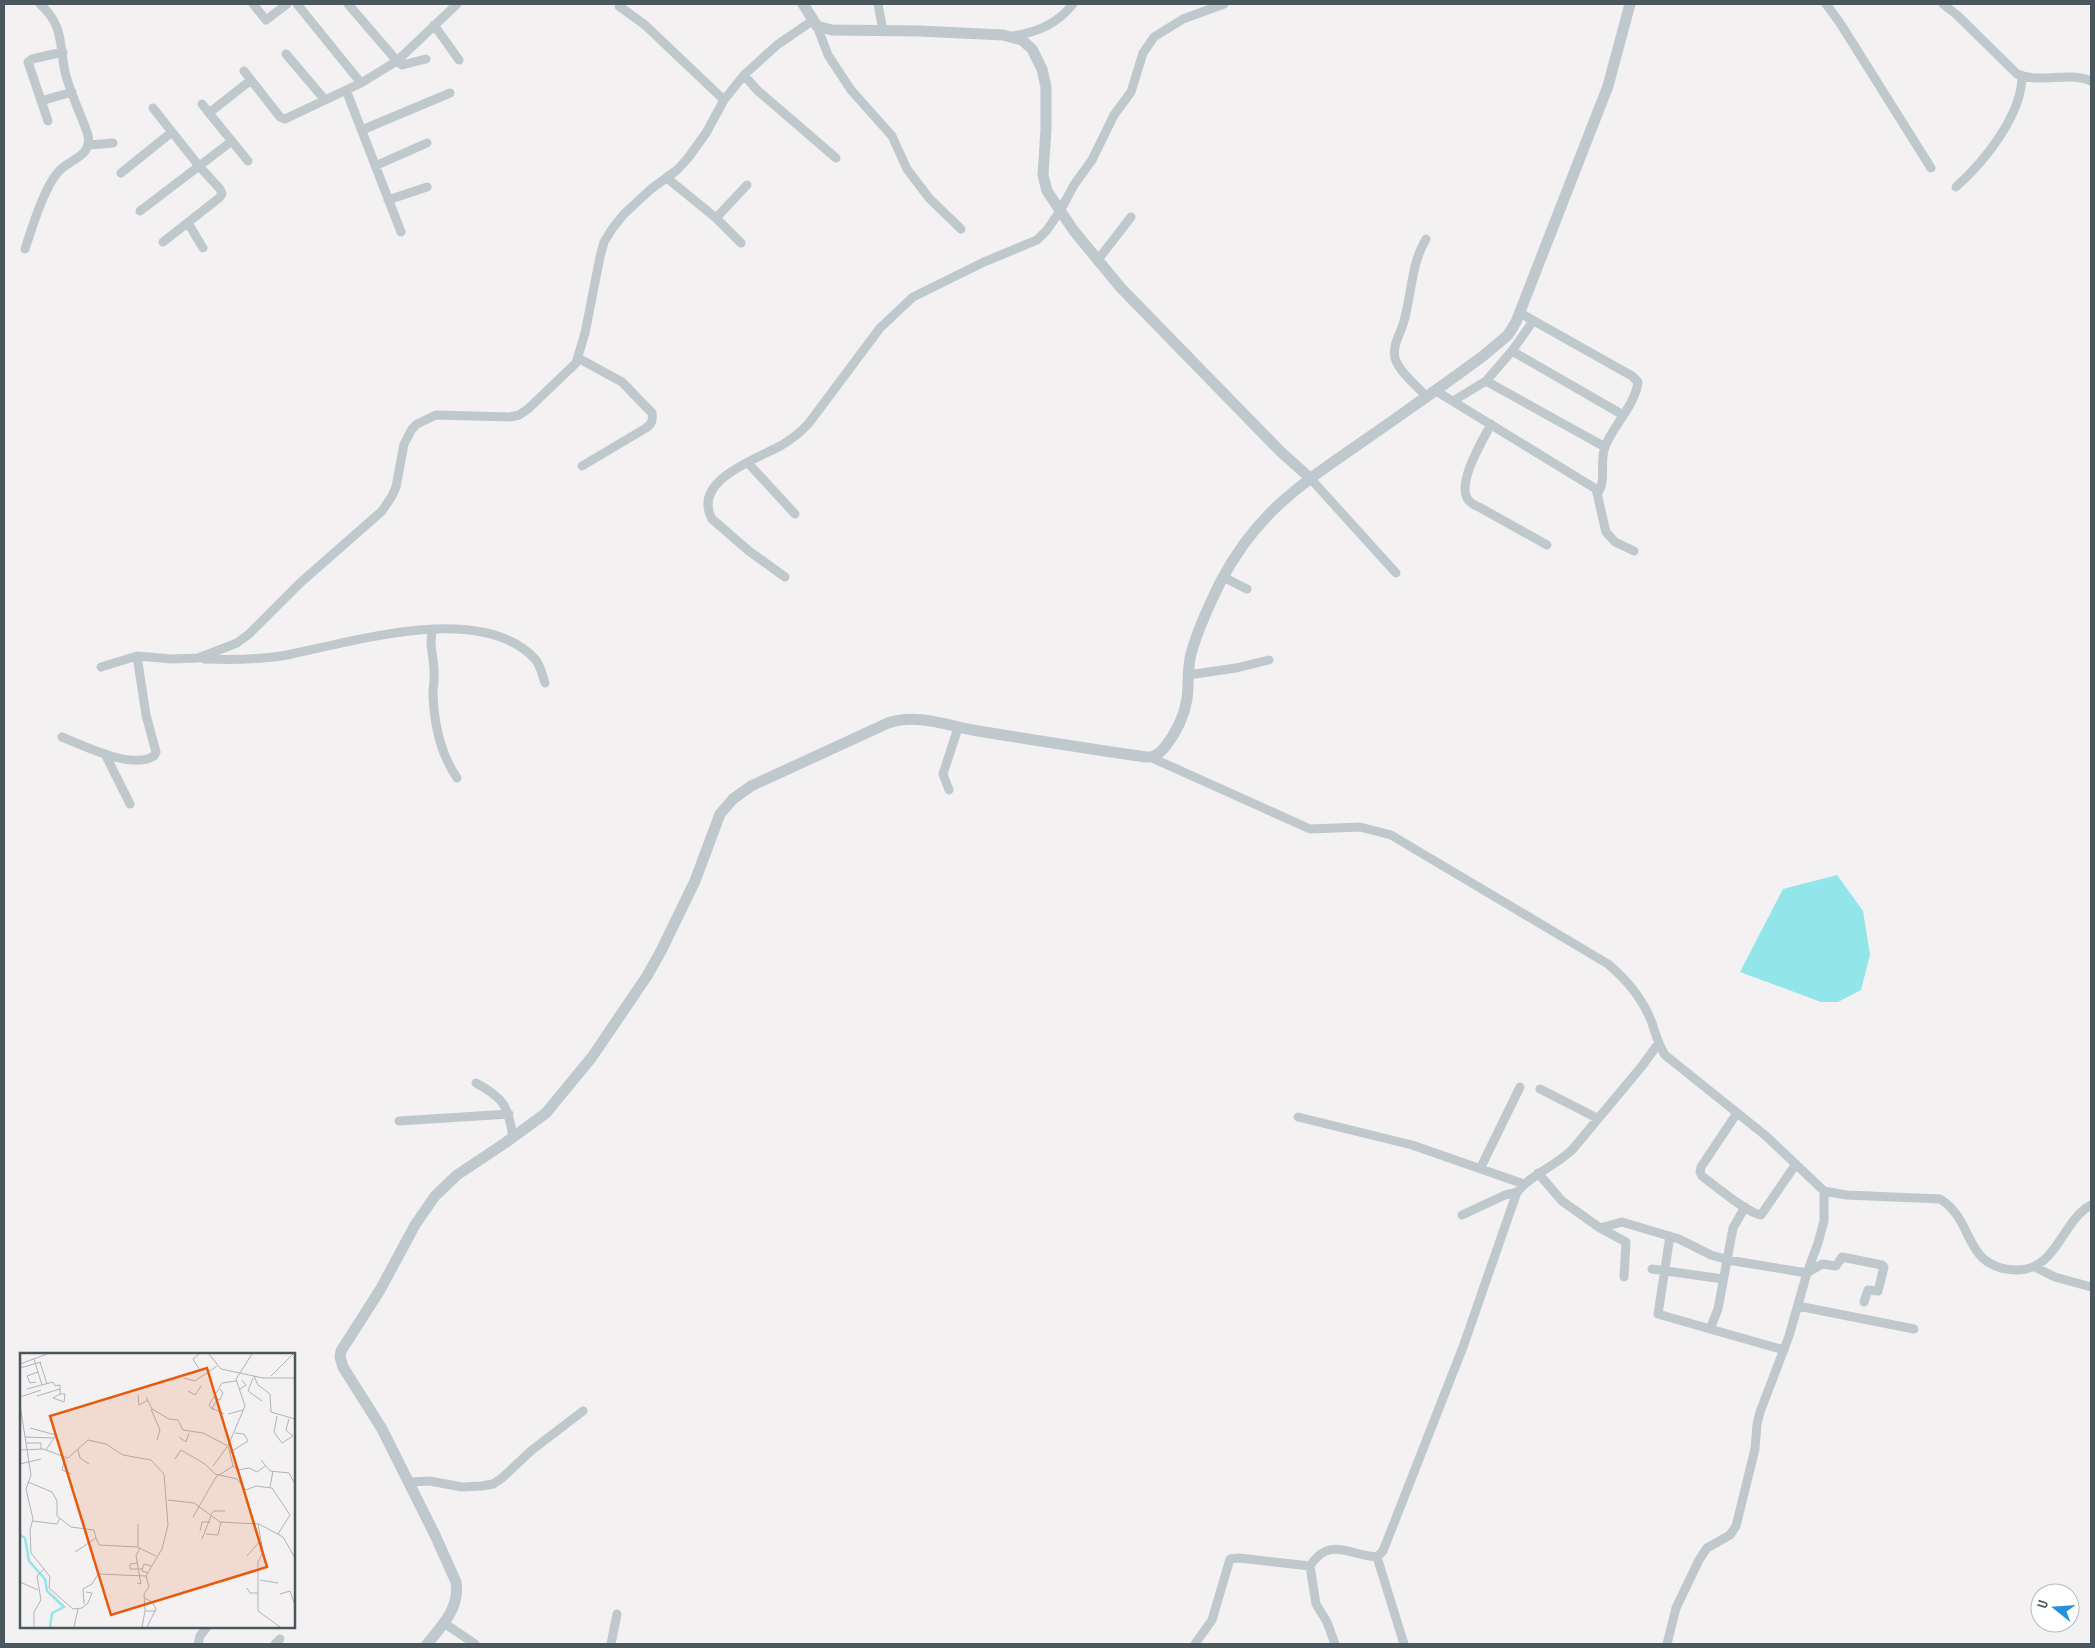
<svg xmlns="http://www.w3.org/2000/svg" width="2095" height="1648" font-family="'PT Sans Narrow',sans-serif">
	<rect width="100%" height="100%" fill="#f3f1f2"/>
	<path fill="#92e5e8" d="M1837 875 1863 911 1870 955 1861 990 1838 1002H1821L1740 972 1783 889Z"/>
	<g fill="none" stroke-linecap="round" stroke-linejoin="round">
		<path stroke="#bec8cd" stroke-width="9" d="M253 4 266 20 287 4
			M297 4 361 83 397 61 402 65 426 59
			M348 4 397 61 457 4
			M878 4 883 31
			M1826 4 1840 23 1931 168
			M1943 4 1957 15 2017 74C2040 84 2068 71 2091 81
			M619 6 645 25 724 100
			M434 25 459 60
			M817 26 828 55 851 90 892 136 907 169 929 198 961 229
			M1013 36C1038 32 1057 24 1073 4
			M286 54 325 100
			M244 71 280 117 285 119 361 83
			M744 75 757 90 836 158
			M346 90 401 232
			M41 101 72 92
			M202 104 209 113
			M153 108 199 166 220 189 222 194 219 198 163 242
			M48 121 28 62 32 59 63 52
			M362 130 450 93
			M90 145 113 143
			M248 161 209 113 251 80
			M375 166 427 143
			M121 173 172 132
			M667 178 716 218 741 243
			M1956 187C1984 162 2022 115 2022 76
			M388 200 427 187
			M140 211 232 141
			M716 218 747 185
			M188 223 203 248
			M1426 239C1411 264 1412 293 1404 321 1401 333 1392 345 1395 358 1399 372 1417 386 1427 397
			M25 249C32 228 44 187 59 171 72 158 92 156 88 135 81 114 70 93 65 72 59 43 64 26 40 4
			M1097 261 1131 217
			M1520 313 1632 376 1638 382C1635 406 1613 425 1605 447 1599 463 1607 479 1598 493
			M1533 321 1512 351 1486 381 1605 447
			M1512 351 1623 415
			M578 358 622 382 652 413C653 420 652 424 646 428L582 466
			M1436 391 1596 489 1606 532 1615 542 1634 551
			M1453 401 1486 381
			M1491 424C1483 440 1458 480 1467 498 1469 502 1474 505 1479 507L1547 545
			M748 463 795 514
			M1310 478 1396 573
			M785 577 749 551 712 519C691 480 757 459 782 445 792 439 801 432 809 423L880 328 913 297 984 262 1037 240 1047 230 1060 211 1074 185 1092 160 1114 115 1131 92 1143 53 1154 37 1183 19 1224 4
			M1223 577 1247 589
			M433 629C428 644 434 656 434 671 435 679 433 686 433 694 434 724 440 753 457 778
			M204 659C232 660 259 660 287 655 353 642 481 601 535 659 541 666 542 675 545 683
			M101 667 137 656 172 659 198 658 237 643 249 634 300 583 382 511 392 496 396 487 404 444 412 429 417 424 436 415 510 417 519 415 528 409 576 363 585 333 600 257 604 242 612 229 624 214 651 189 677 170 688 158 706 133 724 100 744 75 777 45 812 21
			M1188 675 1236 668 1269 660
			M62 737C84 746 132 770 154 756L156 752 146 715 137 656
			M105 754 130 804
			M1150 757 1310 829 1360 827 1391 835 1608 964C1627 980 1643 999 1652 1023 1656 1035 1658 1044 1665 1055L1766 1136 1824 1191 1846 1195 1940 1199C1976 1221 1962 1268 2016 1270 2057 1271 2061 1221 2091 1205
			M949 790 943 774 958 728
			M476 1083C504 1098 508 1106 513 1137
			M1540 1089 1597 1118
			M1737 1113 1701 1167 1700 1172 1702 1176C1714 1185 1747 1213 1761 1215L1796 1164
			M1298 1117 1412 1145 1524 1184
			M399 1121 509 1114
			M1480 1169 1520 1087
			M1538 1173 1562 1201 1600 1228 1622 1222 1679 1239 1711 1255 1728 1260 1807 1273 1822 1264 1836 1266 1842 1257 1882 1265 1884 1267 1878 1291 1868 1290 1864 1302
			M1462 1215 1505 1195 1517 1192
			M1600 1228 1626 1242 1624 1277
			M1670 1236 1658 1314 1710 1329 1718 1309 1733 1228 1745 1207
			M2035 1267 2055 1277 2091 1287
			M1652 1269 1723 1279
			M1798 1306 1914 1329
			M1710 1329 1784 1350
			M410 1482 430 1481 462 1487 482 1486 493 1484 502 1478 532 1450 583 1411
			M1377 1557 1404 1644
			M444 1623 475 1644
			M198 1644 200 1636 207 1627
			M275 1644 280 1639
			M611 1644 617 1614
			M1195 1644 1212 1620 1230 1559 1239 1558 1310 1566
			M1335 1644 1327 1622 1316 1604 1310 1566C1329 1536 1348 1555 1377 1557L1383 1551 1463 1347 1517 1192C1532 1174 1555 1166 1572 1150L1642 1066 1658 1044
			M1667 1644 1676 1608 1699 1560 1707 1548 1730 1535 1736 1526 1755 1449 1757 1424 1760 1412 1789 1336 1807 1273 1818 1243 1824 1221V1191"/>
		<path stroke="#bec8cd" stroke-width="11" d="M803 4 817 26 832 30 919 31 1003 35 1022 40 1032 49 1042 69 1046 87V129L1043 175 1047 191 1074 231 1121 288 1281 452 1310 478
			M427 1644C442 1626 460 1608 456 1582L435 1535 382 1429 343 1367 340 1357 341 1351 380 1290 415 1225 435 1196 457 1175 505 1143 546 1113 592 1057 647 976 661 951 695 881 720 814 733 799 751 786 888 723C918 713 948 726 978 731 1034 740 1090 749 1146 757 1154 758 1160 753 1165 747 1176 733 1184 717 1187 699 1189 684 1187 669 1191 654 1198 628 1209 605 1221 581 1259 508 1307 481 1372 435 1409 409 1447 383 1483 356L1508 335 1516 322 1608 86 1630 4"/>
	</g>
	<g transform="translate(20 1353)">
		<rect width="275" height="275" fill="#f3f1f2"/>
		<path fill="none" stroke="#92e5e8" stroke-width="2.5" d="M0 182 5 185 9 208 25 226 27 238 44 254 32 260 30 274"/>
		<path fill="none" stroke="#afb4b7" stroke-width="1" d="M179 1 173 6 179 16M189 1 201 16 243 25H275M14 6 22 32M20 9 27 31M0 11 27 1M0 15 21 9M234 23 238 32 250 41 251 59 275 66M251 23 273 1M164 25 175 28 197 13M233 25 228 38 242 48M16 29 10 30 7 23 18 19M7 36 33 29 35 33 40 32V41L33 45 44 49 45 41H40M219 37 226 32 222 27M168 38 175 42 181 33M118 42 119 52 128 47M17 43 40 36M0 44 21 37M126 44 132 56 149 66 158 67 163 77 183 80 208 93M197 46 200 47 203 40 200 36M198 46 192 55 204 61M0 52 11 122 6 136 13 166 10 177 11 200 24 216 17 223 21 247 14 259V274M131 56 140 77 137 87M193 57 189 52 202 30 216 28M208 61 223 57M257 63 254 79 262 90 273 83 266 77 269 66M10 75 36 82 26 97M5 84 34 85M159 84 166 89 169 80M6 90H21V96M0 97 23 96 48 105 68 87 86 91 103 102 131 107 144 121 148 172 142 196 126 223 129 234 124 241 125 258M58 97 60 105 69 111M209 100 228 88 224 81 215 80M45 105 42 117 51 121M155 106 161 97 185 111 195 121 217 126 226 137 236 133 252 135 270 162 258 181M241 107 250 118 269 120 275 131M0 111 21 106M193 113 207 94M213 113 218 117 229 115 237 119 245 113M8 129 32 139 37 148V163L51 174 74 177 76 185M250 134 253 118M148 147 174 150 200 169 239 171 263 184 275 205M190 162 194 158H205M173 164 196 124 213 113 208 93 225 53 216 26 232 1M13 168 37 171 40 165M118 171V194M180 178 182 169H190M186 181 198 182 201 169M182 186 191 163M55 199 76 185 79 192 117 194 136 203M227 203 240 188M118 210 110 211V216H123M24 216 30 224 29 235 53 256 62 255 68 250 72 240 66 239M128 220 122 218 124 211 131 213M240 227 258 230M0 229 18 237M117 230 121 231 116 203 120 195M227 235 230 240H238V258L260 274M238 240V209L243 199 238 171M260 241 270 238 275 252M125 245 132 249 136 256 127 274M64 251 63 236 72 231 78 221 126 223M54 274 58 256M122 274 125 258H136"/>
		<path fill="#e8590c" fill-opacity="0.15" stroke="#e8590c" stroke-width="2.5" d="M187 15 247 214 91 262 30 63Z"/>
		<rect width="275" height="275" fill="none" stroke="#4a585e" stroke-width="2.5"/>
	</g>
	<rect width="2095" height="1648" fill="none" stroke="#4a585e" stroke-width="10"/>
	<g transform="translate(2055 1608) rotate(287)"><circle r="24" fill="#ffffff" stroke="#b7bcbf"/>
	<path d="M0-4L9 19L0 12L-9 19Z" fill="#2393dc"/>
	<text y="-8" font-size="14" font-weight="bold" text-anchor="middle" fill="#4a585e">U</text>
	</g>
</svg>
